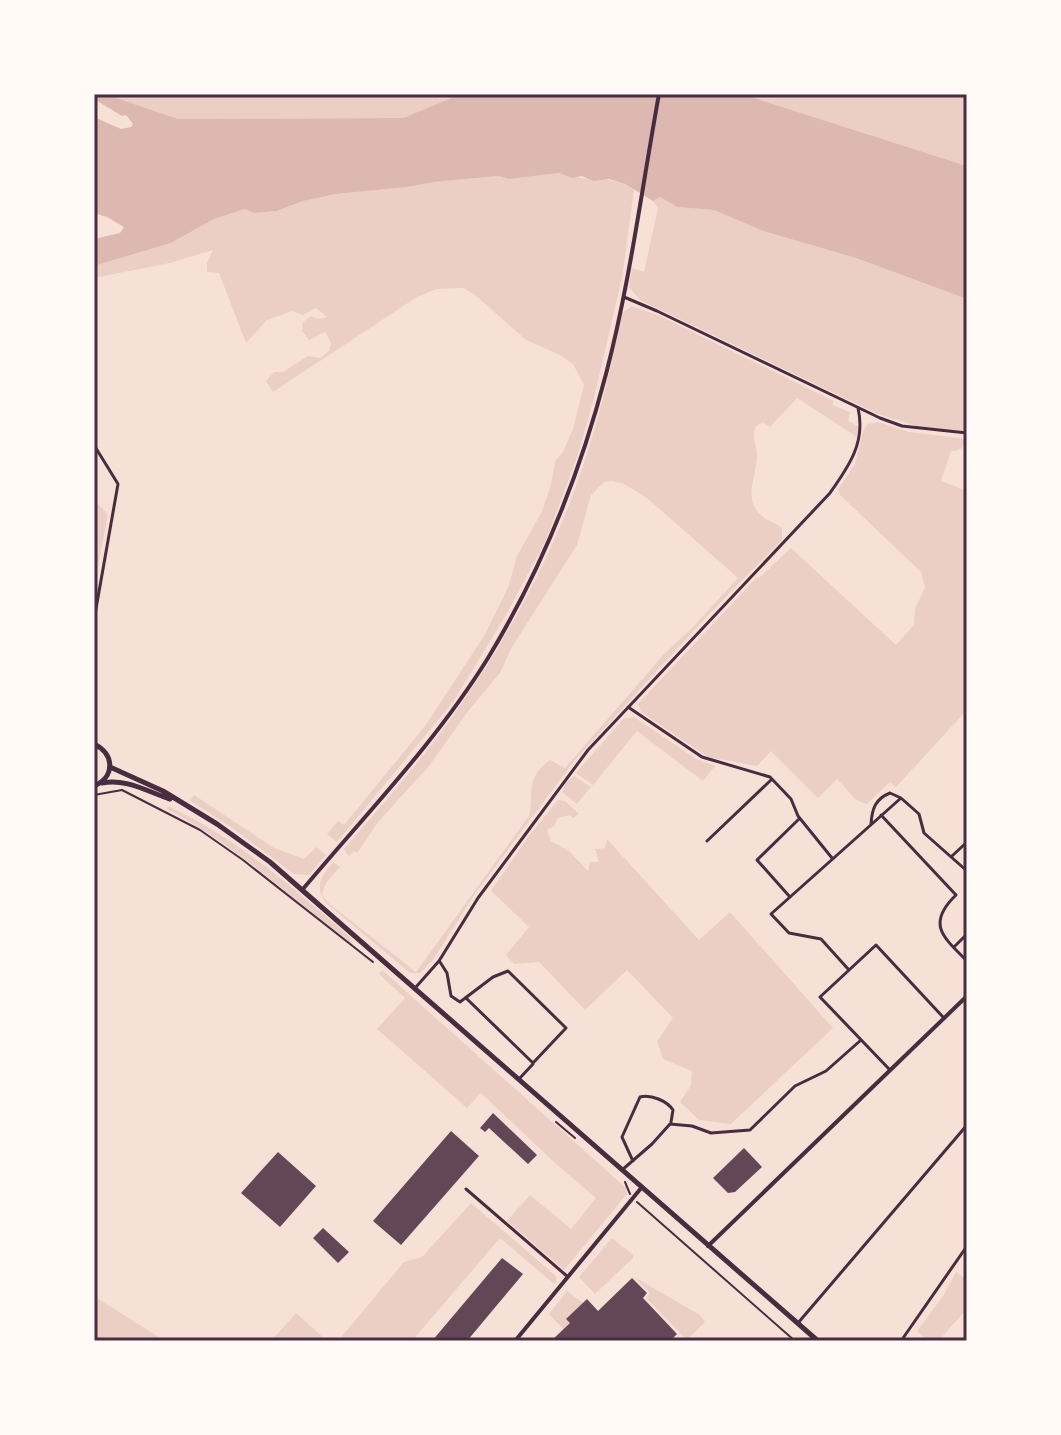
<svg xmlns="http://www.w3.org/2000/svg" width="1061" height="1435" font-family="'Space Grotesk',sans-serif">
	<rect width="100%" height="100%" fill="#f7e1d7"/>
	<path fill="#ebcfc5" d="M105 94H461L403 118 178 119Z
		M742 94H967V166Z
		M559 173C584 183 611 173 634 190L622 278 593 402 577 457 546 540 506 615 453 702 337 842 327 834 338 821 344 825 425 726 484 636 508 588 517 556 542 511 551 485 555 461 563 452 573 429 584 385 573 364 560 355 526 340 474 294 463 288 437 289 417 297 273 392 266 381 274 372H283L308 356 320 358 329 351 331 343 325 332 309 340 302 331 303 322 311 316 318 319 327 317 316 308 303 315 292 311 267 320 246 343 219 273 207 272V263L213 250 170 263 94 278V266L171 243 214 219 245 209 253 213 277 211 303 201 336 194 407 187 434 182 498 176 509 179Z
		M660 197 677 207 714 210 763 231 856 258 967 299V432L917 426 878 414 640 300 629 287 632 268 644 272 658 208 653 201Z
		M632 306 660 316 834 401 832 405 850 412 848 421 859 427 857 437 797 398 770 427 763 423 757 425C750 437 757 442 757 454 757 479 740 501 766 519 771 522 777 524 782 528V540L712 611 575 760 474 895 433 960 420 973H410L325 902C314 885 322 876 333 862L340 867 326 883 322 894 327 902 416 972 529 816C534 792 525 778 550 760L565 768 665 653 692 628 738 578 647 498 624 484 612 481 604 482 591 495 577 545 512 647 500 673 469 710 429 766 379 821 357 853 354 851 349 856 344 849C382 805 421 761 455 713 511 634 557 547 587 454 602 408 612 361 622 313Z
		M878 422 909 432 967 439C965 448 959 451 951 451L941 481 967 491V710L896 787 890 782 867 804 856 800 837 779 818 798 771 751 757 766 708 757 641 712 638 704 757 577 759 578 791 548 896 645 914 625 915 609 925 587 921 572 840 495 838 489 855 464 863 431 868 424Z
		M94 500 108 514 94 588Z
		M634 717 696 759 715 766 703 781 637 731 593 785 576 773 623 719Z
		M574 776 591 787 577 804 562 792 566 783Z
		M194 795 274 848 304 859 316 847 326 855 309 875 294 874 231 827 190 801Z
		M558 800 565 801 579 814 573 818 570 815 558 818 554 826 547 830 551 841 569 851 588 871 590 862H599L595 849 605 848 607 839 699 940 730 912 833 1028 731 1124 699 1120 680 1102 691 1085 692 1071 663 1059 657 1041 673 1018 627 970 585 1010 539 962 514 964 506 955 529 927 491 891 528 837Z
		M168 806C237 838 293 888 350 937L353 945C291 898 236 845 167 809Z
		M382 970 626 1188 627 1194 564 1270 507 1221 530 1195 571 1229 596 1198 556 1164 481 1093 467 1108 377 1029 405 998 379 974Z
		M471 1203 556 1276 557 1281 554 1284 500 1238 412 1341H338L404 1262 422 1257Z
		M612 1238 633 1255V1258L595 1294 579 1277Z
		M956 1272 967 1280V1309L938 1341H928L917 1331 943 1296Z
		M634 1277 700 1315 705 1322 687 1340 646 1298 650 1293Z
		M567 1291 583 1303 567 1319 570 1323 563 1329 549 1314Z
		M94 1296 165 1341H94Z
		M296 1313 327 1341H271Z"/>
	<path fill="#dcb8b0" d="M94 94H105L178 119 403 118 461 94H742L967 166V299L856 258 763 231 714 210 677 207 660 197 653 201 625 184 609 179 594 181 582 176 572 178 559 173 509 179 498 176 434 182 407 187 336 194 303 201 277 211 253 213 245 209 214 219 171 243 94 266V239L120 233 124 227 107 217 94 213V117L121 129 131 127 133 124 126 115 122 116 94 99Z"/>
	<path fill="#644757" d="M493 1113 537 1155 528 1164 489 1128 485 1132 480 1128Z
		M451 1131 479 1156 401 1245 373 1221Z
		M744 1148 762 1167 735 1192 728 1193 713 1178Z
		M278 1152 316 1186 280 1227 241 1193Z
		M323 1228 349 1252 338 1263 313 1238Z
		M502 1258 523 1274 467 1341H432Z
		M632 1278 647 1293 643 1298 677 1334 670 1341H551L570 1323 566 1319 587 1299 598 1311Z"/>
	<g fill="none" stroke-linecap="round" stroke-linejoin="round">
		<path stroke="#4a2c40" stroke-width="2" d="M94 795 122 790 200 830 243 860 373 962
			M556 1122 575 1138
			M625 1182 630 1194
			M637 1202 795 1341"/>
		<path stroke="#4a2c40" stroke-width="3" d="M624 297 657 311 880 418 902 426 967 433
			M94 445 118 484 94 620
			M628 707 702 757 770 777 791 799 798 816 832 858
			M881 815 956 895C926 924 943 937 967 961
			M871 824C872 809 875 799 890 793L901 798
			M707 841 771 780
			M952 856 967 842
			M790 897 757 860 799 819
			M954 947 967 934
			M440 962 447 973 451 996 460 1002 493 977 508 971 566 1028 533 1063 467 999
			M849 970 821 939 789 933 771 914 901 798 919 814 924 833 967 871
			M416 987 439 961 478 898 588 750 830 493C849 466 866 442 858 408
			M890 1070 820 997 876 945 943 1017
			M519 1079 533 1064
			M633 1161 622 1137 640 1097C651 1094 667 1101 673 1110L671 1122
			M622 1170 652 1144 670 1124 692 1126 711 1133 750 1130 795 1086 826 1071 861 1040
			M466 1189 568 1277
			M798 1323 967 1125
			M901 1341 967 1246"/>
		<path stroke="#4a2c40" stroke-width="4" d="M303 889C366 814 436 742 488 658 542 569 580 474 606 374 630 282 642 187 659 94
			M708 1246 967 996
			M515 1341 642 1187"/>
		<path stroke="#4a2c40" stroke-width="5" d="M110 767 163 791 217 824 270 862 818 1341
			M102 783C126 778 148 792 170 799"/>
		<path stroke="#4a2c40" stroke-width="5" d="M94 744C115 754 115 777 94 786"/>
	</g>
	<rect width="1061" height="1435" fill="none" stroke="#fffaf5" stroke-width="192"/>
	<rect x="96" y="96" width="869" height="1243" fill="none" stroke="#4a2c40" stroke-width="3"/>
</svg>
